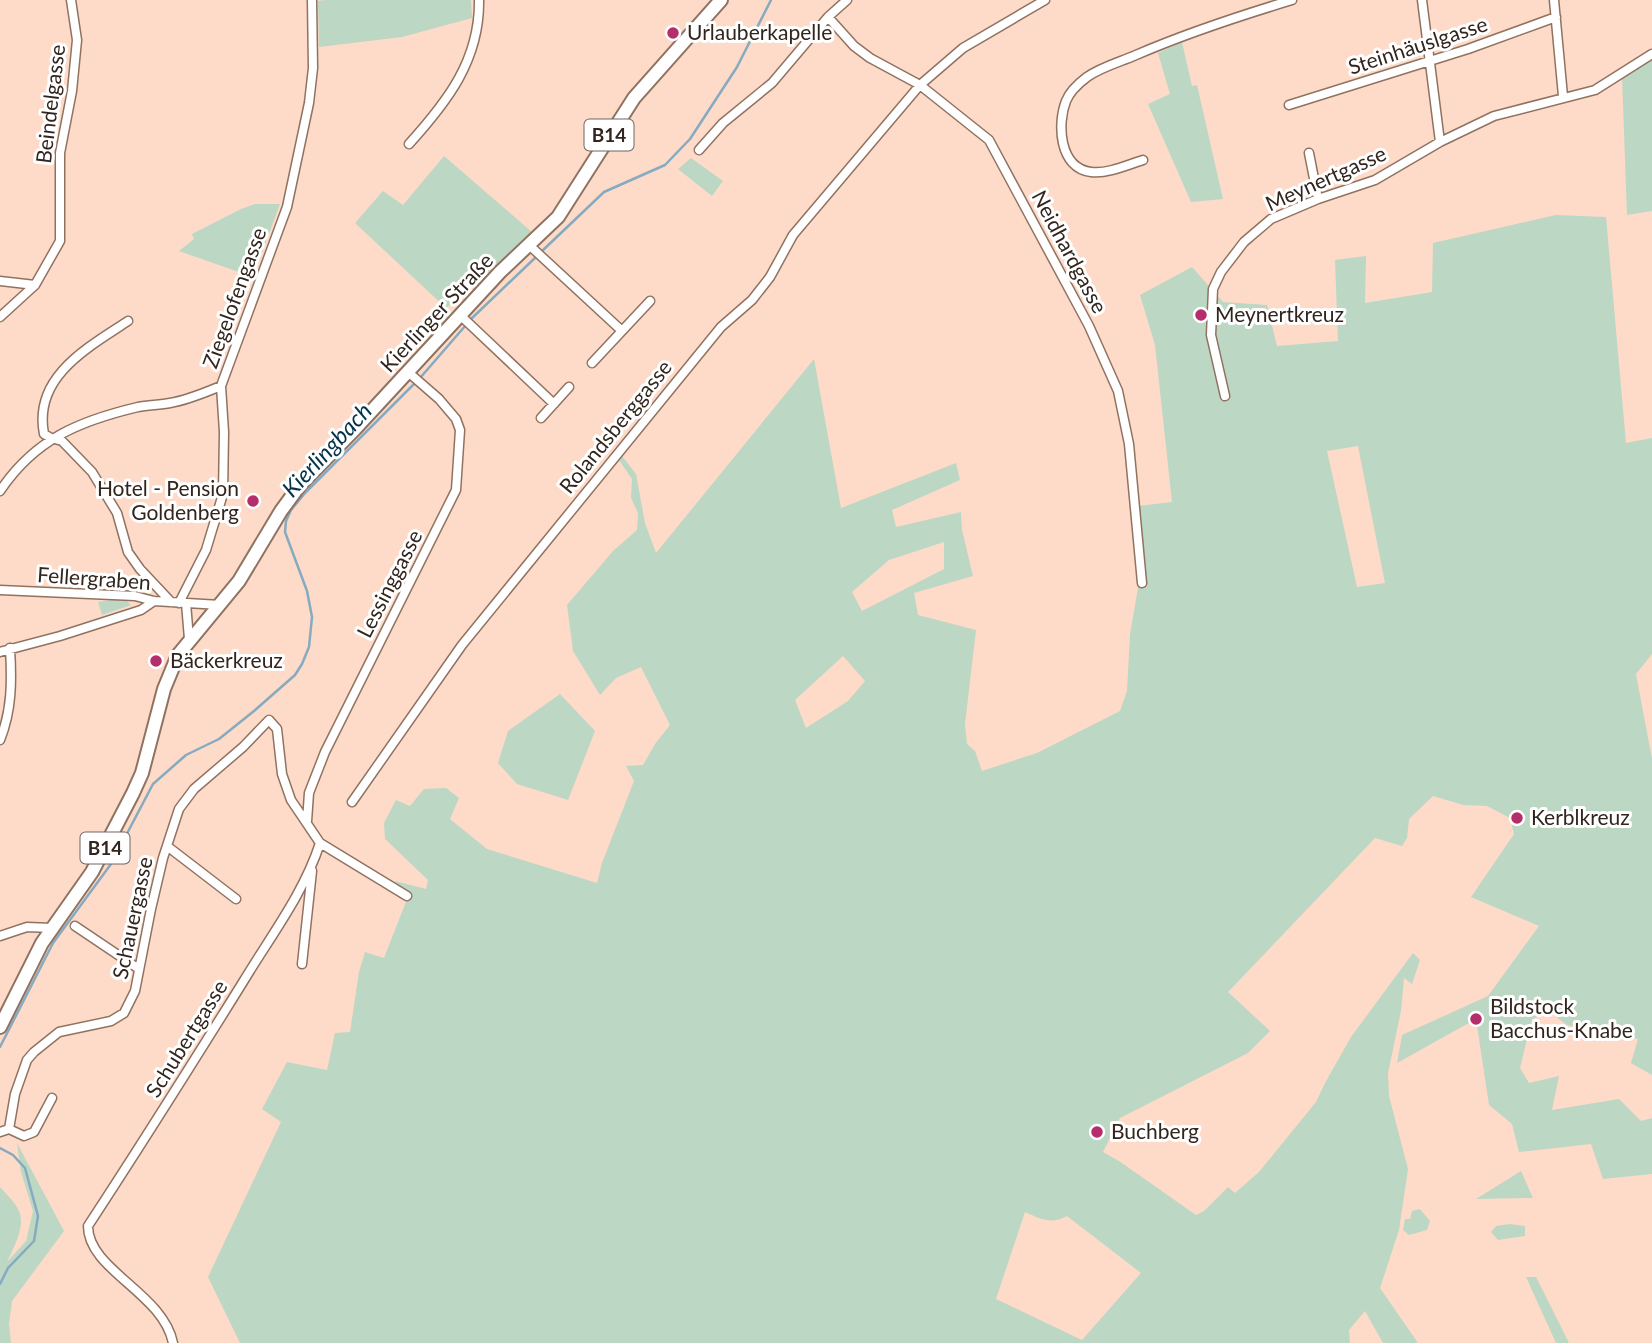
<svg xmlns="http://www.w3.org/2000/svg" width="1652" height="1343" font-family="Lato,sans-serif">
	<rect width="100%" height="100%" fill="#fddbc8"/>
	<path fill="#bcd7c4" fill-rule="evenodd" d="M325 0H471L472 18 402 37 319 47 318 1Z
		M1182 42 1192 86 1197 85 1223 199 1191 202 1148 104 1170 94 1158 53Z
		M1652 57V211L1627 215 1622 77Z
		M444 156 533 233 446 308 355 223 383 191 403 205Z
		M691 158 723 181 712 196 678 169Z
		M255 204H280L253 277 179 251 194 239 192 234 241 209Z
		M1556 215 1606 217 1626 443 1652 438V654L1636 674 1652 759V1075L1631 1063 1638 1039 1567 1025 1550 1012 1532 1019 1520 1068 1529 1083 1559 1076 1552 1110 1619 1099 1641 1121 1652 1118V1174L1603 1179 1591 1144 1519 1152 1512 1124 1489 1105 1476 1019 1397 1063 1402 1035 1488 996 1539 926 1471 897 1514 834 1510 818 1487 806 1463 805 1433 796 1409 819 1407 838 1402 846 1375 838 1228 992 1270 1031 1248 1053 1120 1118 1103 1152 1119 1161 1196 1215 1204 1211 1228 1187 1235 1193 1259 1172 1316 1102 1325 1083 1351 1037 1413 953 1420 960 1412 984 1404 978 1401 1011 1388 1073 1389 1096 1408 1169 1399 1230 1380 1288 1418 1343H1383L1365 1311 1349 1330 1350 1343H240L208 1277 281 1122 262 1109 287 1062 327 1070 335 1033 350 1032 359 972 365 952 384 958 407 899 395 881 426 889 428 880 385 839 384 823 396 800 410 806 424 789 446 788 459 798 450 819 487 849 597 883 602 863 634 781 626 766 643 765 655 744 670 725 641 667 616 678 600 695 573 651 567 605 613 551 637 530 638 513 631 498 632 479 619 460 622 456 636 474 645 523 656 553 814 359 841 508 956 463 960 480 892 510 896 527 961 512 962 530 973 576 914 593 918 615 976 630 965 724 967 744 975 751 982 771 1037 753 1120 711 1127 691 1130 634 1138 588 1136 568 1138 506 1172 502 1155 345 1140 295 1192 267 1223 302 1267 305 1277 346 1338 341 1335 260 1366 256 1365 303 1432 292 1433 243ZM1358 446 1385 583 1357 587 1327 451ZM944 542V569L862 611 852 592 889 560ZM843 656 865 681 848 701 806 728 795 700ZM1025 1212C1041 1219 1051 1225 1067 1216L1141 1273 1082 1340 996 1299Z
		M111 600 127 601 131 605 102 615 98 602Z
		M560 694 595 731 568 800 517 784 498 763 508 731Z
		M17 1143 64 1231 12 1301 9 1324 11 1343H0V1187C6 1194 14 1201 18 1209 27 1226 13 1248 7 1262L26 1241 33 1211 21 1172Z
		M1521 1171 1533 1198 1476 1199Z
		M1420 1209 1430 1221 1427 1230 1409 1235 1403 1230 1405 1219H1410L1412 1211Z
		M1510 1224 1525 1226V1236L1498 1240 1491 1232 1496 1226Z
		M1526 1277H1536L1569 1343H1556Z"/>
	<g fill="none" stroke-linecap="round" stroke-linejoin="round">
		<path stroke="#86aac0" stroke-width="2.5" d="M541 252 604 192 665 165 690 139 737 67 771 0
			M470 320 536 257
			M420 378 466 325
			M0 1047 53 943 111 864 153 784 186 755 219 739 254 711 295 675 302 664 309 647 312 617 307 591 285 532 286 521 291 510 305 493 415 383
			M0 1148 13 1155 25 1168 38 1216 34 1241 8 1268 0 1284"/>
		<defs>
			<path id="street" d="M1422 0 1440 142
				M1554 0 1563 96
				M828 17 854 46 870 58 920 85 989 140 1089 326 1118 391 1129 444 1142 583
				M1289 105 1468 49 1556 17
				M409 144C447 102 480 60 479 0
				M699 150 723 123 772 83 828 17 847 0
				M1309 153 1318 199
				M1143 160C1127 165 1108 174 1091 172 1059 168 1057 124 1066 101 1070 91 1079 83 1087 77 1101 67 1120 62 1136 55 1187 33 1239 16 1292 0
				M529 245 621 330
				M0 281 35 285
				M460 315 554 404
				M0 317 35 285 60 241V153L72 91 77 40 71 0
				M128 321C87 348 33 377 44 434L51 438 62 441 92 472 117 513 128 552 140 569 171 602
				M592 363 650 301
				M1225 396 1211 335 1213 289 1221 272 1244 242 1271 219 1318 199 1375 180 1440 142 1494 116 1595 90 1652 54
				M541 418 569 387
				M0 491C35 439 79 421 138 407 149 405 160 405 170 403 188 400 204 393 221 386
				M0 590 135 596 154 601 220 605
				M179 603 206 550 223 494 224 432 221 386 287 207 309 103 313 68 312 0
				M186 603 189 639
				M0 652 60 636 141 610 154 601
				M0 740C12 710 12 681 10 648
				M352 802 462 645 721 327 752 300 770 277 793 235 920 85 963 48 1045 0
				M307 821 309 793 325 752 456 490 460 430 456 419 439 399 408 372
				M167 846 236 899
				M75 926 139 969
				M0 936 27 927 52 928
				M302 964 312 871
				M9 1129 24 1136 34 1132 52 1098
				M0 1132 9 1129 15 1094 27 1060 34 1052 59 1032 111 1021 124 1013 135 991 151 909 163 858 179 809 194 789 243 747 269 720 277 729 282 774 291 800 320 843 407 896
				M173 1343C163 1293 88 1270 88 1226 141 1145 192 1064 243 982 270 937 304 893 320 843"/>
			<path id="primary" d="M0 1027 42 943 92 872 133 793 142 773 164 689 178 655 239 581 281 511 300 485 355 429 500 272 558 217 634 98 721 0"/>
		</defs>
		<use href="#street" stroke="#907261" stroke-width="11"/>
		<use href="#primary" stroke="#907261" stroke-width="16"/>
		<use href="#street" stroke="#fff" stroke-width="8"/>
		<use href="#primary" stroke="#fff" stroke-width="12"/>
	</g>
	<g fill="#b62d6b" stroke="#fff" stroke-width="2.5">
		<circle cx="673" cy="33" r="7"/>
		<circle cx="1201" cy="315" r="7"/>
		<circle cx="253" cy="501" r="7"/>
		<circle cx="156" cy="661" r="7"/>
		<circle cx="1517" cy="818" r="7"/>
		<circle cx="1476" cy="1019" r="7"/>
		<circle cx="1097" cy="1132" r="7"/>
	</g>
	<g text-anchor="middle" stroke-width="6" stroke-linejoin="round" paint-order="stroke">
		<g fill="#fff" stroke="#6f6662" stroke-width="2">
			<rect x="584.5" y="119.5" width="49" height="31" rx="5"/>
			<rect x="80.5" y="832.5" width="49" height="31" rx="5"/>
		</g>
		<g font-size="19" font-weight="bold" fill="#31251e">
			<text x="609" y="142">B14</text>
			<text x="105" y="855">B14</text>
		</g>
		<g font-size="21" fill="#31251e" stroke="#fff" text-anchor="start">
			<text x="687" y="40">Urlauberkapelle</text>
			<text x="1215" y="322">Meynertkreuz</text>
			<text x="239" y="496" text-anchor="end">Hotel - Pension<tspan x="239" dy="24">Goldenberg</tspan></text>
			<text x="170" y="668">Bäckerkreuz</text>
			<text x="1531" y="825">Kerblkreuz</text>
			<text x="1490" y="1014">Bildstock<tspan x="1490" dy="24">Bacchus-Knabe</tspan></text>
			<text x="1111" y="1139">Buchberg</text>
		</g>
		<g font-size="21" fill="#31251e" stroke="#fff">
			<text transform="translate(1418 46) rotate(-18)" y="7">Steinhäuslgasse</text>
			<text transform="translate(51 104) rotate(-83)" y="7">Beindelgasse</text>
			<text transform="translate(1326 179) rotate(-24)" y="7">Meynertgasse</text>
			<text transform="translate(1069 252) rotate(62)" y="7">Neidhardgasse</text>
			<text transform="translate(235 298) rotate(-70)" y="7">Ziegelofengasse</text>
			<text transform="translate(437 313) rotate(-47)" y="7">Kierlinger Straße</text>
			<text transform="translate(616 427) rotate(-51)" y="7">Rolandsberggasse</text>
			<text transform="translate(94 579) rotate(4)" y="7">Fellergraben</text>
			<text transform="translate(390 584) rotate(-63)" y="7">Lessinggasse</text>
			<text transform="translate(133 918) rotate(-78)" y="7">Schauergasse</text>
			<text transform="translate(187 1039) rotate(-58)" y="7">Schubertgasse</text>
		</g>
		<g font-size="23" font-style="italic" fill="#02334b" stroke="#fff">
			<text transform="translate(327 450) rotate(-47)" y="8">Kierlingbach</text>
		</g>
	</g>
</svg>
